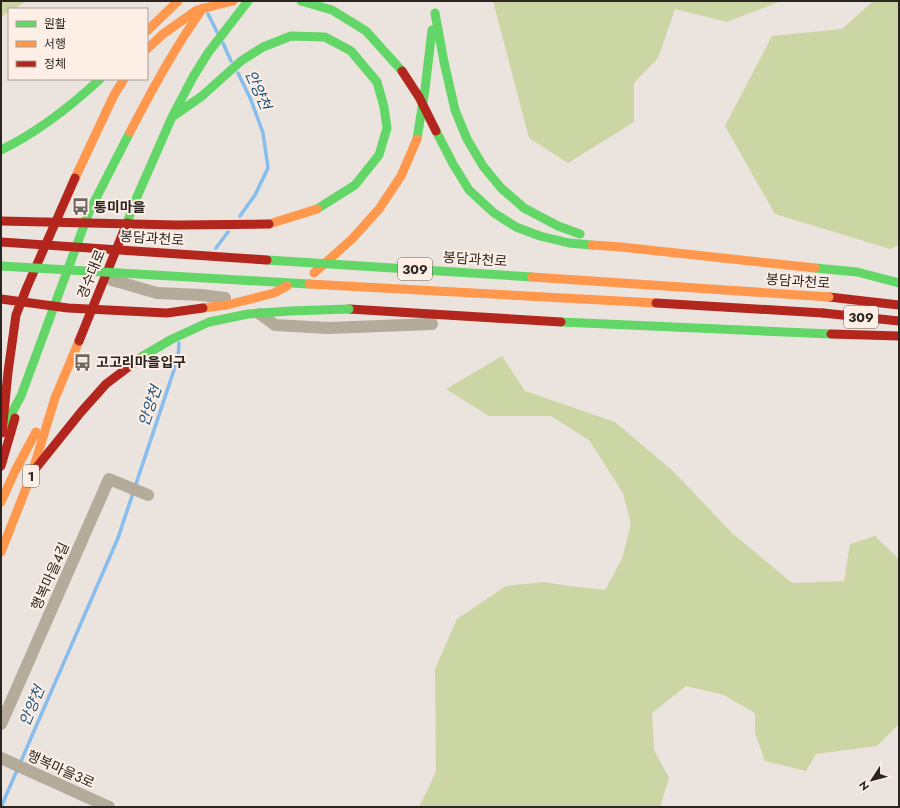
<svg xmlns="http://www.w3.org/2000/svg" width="900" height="808" font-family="Jost,'Noto Sans KR',sans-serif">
	<rect width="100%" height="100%" fill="#ebe3de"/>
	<path fill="#cbd6a4" d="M1 1H26L14 9H9V12L1 17Z
		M493 1H781L727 22 675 9 658 58 634 83V122L568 163 529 138Z
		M873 1H899V245L890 249 775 214 725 126 772 36 842 29Z
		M502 356 525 391 615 422 674 472 732 533 792 583 844 581 850 544 875 536 899 559V724L877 746 816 754 806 771 765 761 755 733V713L724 695 686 686 652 713 654 750 669 778 660 807H419L436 772 435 669 457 619 506 586 544 582 569 586 605 590 622 559 631 524 623 493 589 440 551 416H489L446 389Z"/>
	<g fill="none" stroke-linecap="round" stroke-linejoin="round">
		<path stroke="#87bdec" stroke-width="3.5" d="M208 14 217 32
			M223 43 231 61
			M238 73 251 100 263 133 268 168 255 195 240 216
			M216 248 228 232
			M1 807 118 538 178 358 179 343"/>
		<path stroke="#b4ab9a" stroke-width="12" d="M112 280 157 293 201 295 225 298
			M260 314 275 325 328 328 432 324
			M1 724 109 479 148 495
			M1 758 109 807"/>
		<path stroke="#63d668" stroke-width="9" d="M301 1 332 10 366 31 402 71
			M435 13 444 62 455 110 467 139 483 166 501 188 524 208 558 226 580 234
			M172 117 202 96 241 61 263 47 291 36 325 37 351 51 377 82 384 107 387 128 379 155 355 185 317 209
			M436 131 453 164 469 190 494 213 516 227 540 236 569 243 592 245
			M417 139 425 89 432 30
			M1 150C38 132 70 107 100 79
			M127 223 136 199 172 117 193 77 208 53 248 1
			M815 268 857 272 899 283
			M561 322 831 334
			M3 429 21 396 89 212 130 132"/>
		<path stroke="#ff974d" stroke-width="9" d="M147 31 178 1
			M130 132C152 90 175 47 203 8
			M75 178 114 95 124 79
			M592 245 621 247 815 268
			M314 273 352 239 379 209 401 176 417 139
			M1 502 15 471 36 432
			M1 552 32 473 55 398 79 341"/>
		<path stroke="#b3261e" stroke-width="9" d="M829 297 899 305
			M349 309 561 322
			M823 313 899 321
			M831 334 899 336
			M79 341 127 223
			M2 433 8 372 16 315 27 287 75 178
			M1 466 15 418
			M32 473 81 412 106 384 143 356"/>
		<path stroke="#63d668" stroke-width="9" d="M267 260 532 277
			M1 266 309 284
			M143 356 172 339 209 322 248 314 290 311 349 309"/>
		<path stroke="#ff974d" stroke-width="9" d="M147 49 163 34 197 10 233 1
			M269 224 317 209
			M532 277 829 297
			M309 284 656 303
			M203 308 227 305 274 293 287 286"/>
		<path stroke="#b3261e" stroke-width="9" d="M402 71 419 97 436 131
			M1 221 177 225 269 224
			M1 242 267 260
			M1 299 68 308 167 313 203 308
			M656 303 823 313"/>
	</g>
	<defs>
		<symbol id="bus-bare" viewBox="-9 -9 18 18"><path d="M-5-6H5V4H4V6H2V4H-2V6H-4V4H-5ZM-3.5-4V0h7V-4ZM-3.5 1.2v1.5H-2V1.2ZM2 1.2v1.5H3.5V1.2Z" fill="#6e6864" stroke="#fdefe6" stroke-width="2.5" paint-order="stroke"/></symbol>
	</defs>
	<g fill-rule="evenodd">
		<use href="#bus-bare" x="68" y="194" width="25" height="25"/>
		<use href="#bus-bare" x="70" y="350" width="25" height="25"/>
	</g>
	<g text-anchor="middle" stroke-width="4" stroke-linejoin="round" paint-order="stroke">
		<g fill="#fdefe6" stroke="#6a625d" stroke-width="1">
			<rect x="398" y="258" width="34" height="22" rx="3"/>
			<rect x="844" y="306" width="34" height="22" rx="3"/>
			<rect x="23" y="465" width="16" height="22" rx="3"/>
		</g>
		<g font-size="13" font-weight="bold" fill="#2b2522">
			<text x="415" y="274">309</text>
			<text x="861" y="322">309</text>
			<text x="31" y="481">1</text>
		</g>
		<g font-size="14" font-weight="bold" fill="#2b2522" stroke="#fdefe6" text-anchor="start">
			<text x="94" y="212">통미마을</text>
			<text x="96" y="367">고고리마을입구</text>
		</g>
		<g font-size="14" fill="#2b2522" stroke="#fdefe6">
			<text transform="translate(152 238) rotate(4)" y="5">봉담과천로</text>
			<text transform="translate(475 259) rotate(4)" y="5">봉담과천로</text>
			<text transform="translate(91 274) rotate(-68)" y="5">경수대로</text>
			<text transform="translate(798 281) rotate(4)" y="5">봉담과천로</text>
			<text transform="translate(50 576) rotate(-66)" y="5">행복마을4길</text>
			<text transform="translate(61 769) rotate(24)" y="5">행복마을3로</text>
		</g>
		<g font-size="15" font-style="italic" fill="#17517e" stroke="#fdefe6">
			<text transform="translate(258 90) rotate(66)" y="5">안양천</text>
			<text transform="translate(150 406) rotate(-71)" y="5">안양천</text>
			<text transform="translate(32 706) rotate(-67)" y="5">안양천</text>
		</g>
	</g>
	<rect width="900" height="808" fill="none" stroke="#2b2522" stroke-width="4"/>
	<rect x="8" y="8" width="140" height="72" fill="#fdefe6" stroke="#a99e98"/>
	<rect x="16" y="21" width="20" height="6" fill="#63d668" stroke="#a99e98"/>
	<text x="44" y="28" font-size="12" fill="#2b2522">원활</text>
	<rect x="16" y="41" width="20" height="6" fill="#ff974d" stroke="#a99e98"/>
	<text x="44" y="48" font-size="12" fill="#2b2522">서행</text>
	<rect x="16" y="61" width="20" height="6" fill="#b3261e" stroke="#a99e98"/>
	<text x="44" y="68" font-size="12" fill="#2b2522">정체</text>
	<g transform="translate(872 780) rotate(234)" stroke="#fdefe6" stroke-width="3" paint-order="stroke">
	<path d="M0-3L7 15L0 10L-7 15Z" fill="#2b2522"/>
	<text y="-6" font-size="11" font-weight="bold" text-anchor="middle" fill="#2b2522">N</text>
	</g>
</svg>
